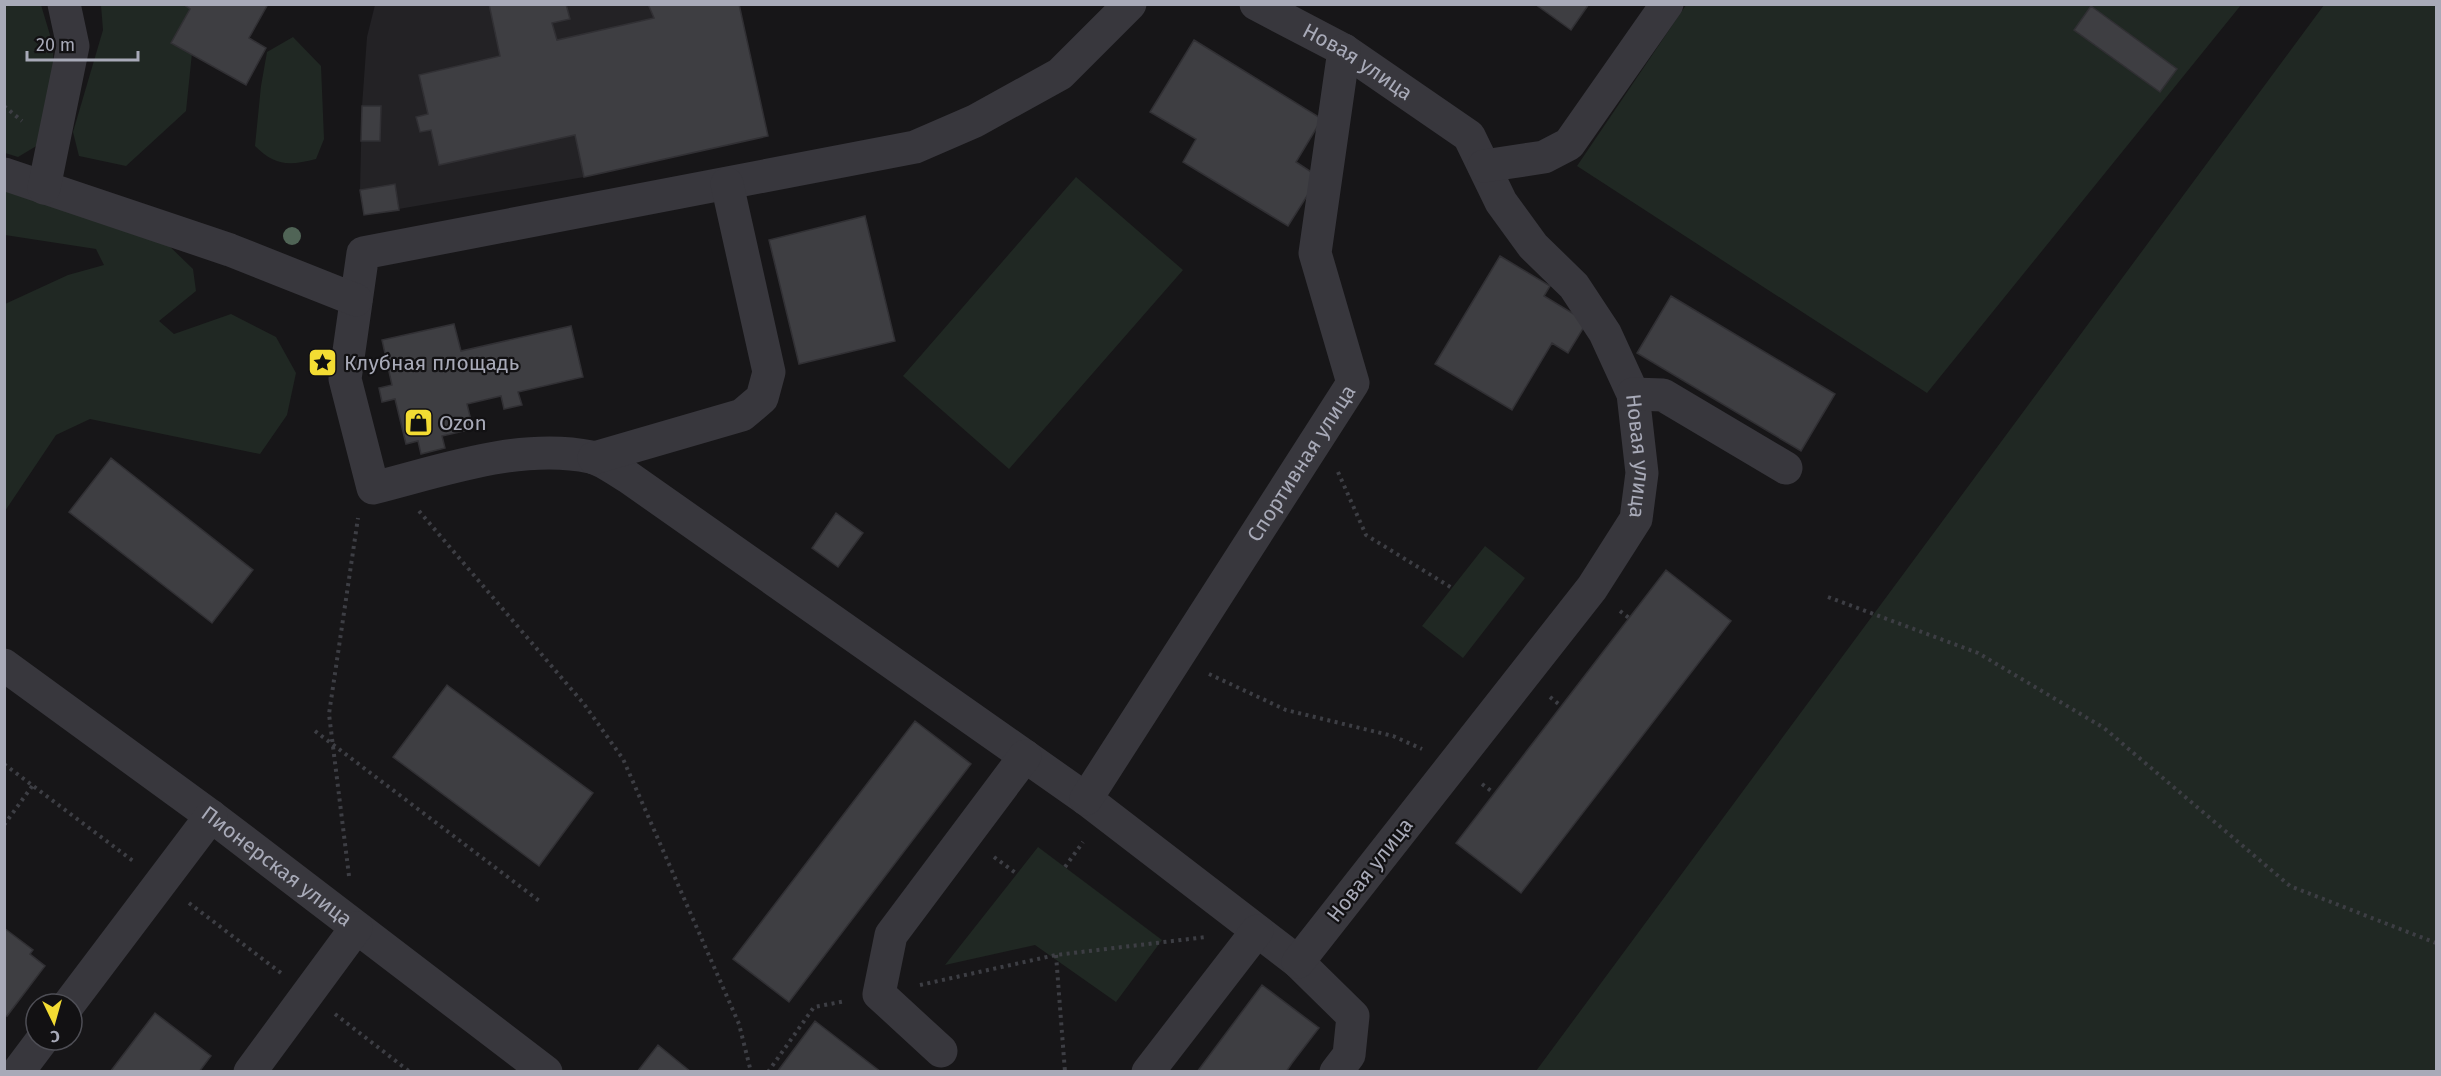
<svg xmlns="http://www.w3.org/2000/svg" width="2441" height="1076" font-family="'Fira Sans',sans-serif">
	<rect width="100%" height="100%" fill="#171618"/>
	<path fill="#232225" d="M375 5H739L768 136 584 177 364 215 360 190 362 106 367 37Z"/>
	<path fill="#202823" d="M4 5H41L53 45 54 113 43 142 18 157 5 153Z
		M101 5H197L186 111 126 166 79 156 73 132 103 30Z
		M1686 5H2241L1927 393 1577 166Z
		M2324 5H2436V1071H1536Z
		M293 37 321 66 324 139 316 159C289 166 275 166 255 146L261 86 267 52Z
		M1076 177 1183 270 1009 469 903 376Z
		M5 182 162 239 193 269 196 291 159 321 174 334 231 314 276 337 296 373 287 415 260 454 90 419 56 435 5 511V304L68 275 104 265 96 249 5 235Z
		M1485 546 1525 578 1463 658 1422 626Z
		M1038 847 1162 940 1116 1002 1035 945 945 965Z"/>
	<path fill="#3e3e42" stroke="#313034" stroke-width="1.5" d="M183 4H268L249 38 266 48 246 85 171 43 190 9Z
		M489 4H566L570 19 552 23 557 40 654 18 648 4H739L768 136 584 177 575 135 439 165 431 130 420 132 416 117 428 114 419 75 500 56Z
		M1535 4H1589L1571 30Z
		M2091 6 2177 69 2160 92 2074 30Z
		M1194 40 1322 119 1296 162 1319 177 1288 226 1183 162 1196 139 1150 112Z
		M362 106H381L380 141H361Z
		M395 184 399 210 364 215 360 190Z
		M865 216 895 341 799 364 769 240Z
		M1500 256 1550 286 1544 296 1587 322 1568 353 1552 343 1512 410 1435 364Z
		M1671 296 1835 394 1801 451 1637 353Z
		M454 324 461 351 571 326 583 377 518 392 522 405 504 409 501 396 467 404 473 429 442 436 445 448 421 454 418 441 406 444 395 399 382 402 379 388 392 385 382 340Z
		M111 458 253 570 212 623 69 512Z
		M836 513 863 533 838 567 812 548Z
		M1666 570 1731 621 1521 893 1456 843Z
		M447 685 593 793 539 866 393 757Z
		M915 721 971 764 789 1002 733 959Z
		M4 928 33 950 30 954 45 966 7 1016 4 1015Z
		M1262 985 1319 1028 1292 1063 1286 1072H1197Z
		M155 1013 211 1056 199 1072H110Z
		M815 1021 881 1072H777Z
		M658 1045 691 1072H637Z"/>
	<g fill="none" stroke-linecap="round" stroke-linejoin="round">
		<path stroke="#3d3e44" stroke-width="4" stroke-dasharray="3 4.5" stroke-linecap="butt" d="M4 106 22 121
			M1338 472 1366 535 1452 588
			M419 511 584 704 623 759 739 1024 751 1072
			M1828 597 1978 653 2104 728 2290 886 2436 943
			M1620 611 1629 618
			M1209 674 1286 710 1393 736 1422 749
			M1550 697 1561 706
			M315 731 542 903
			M4 764 133 861
			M1482 784 1494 793
			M4 825 33 785
			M994 857 1017 874
			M1065 867 1083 842
			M349 876 329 714 358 518
			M189 903 281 973
			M1056 955 1065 1072
			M920 985 1056 955 1206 937
			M335 1014 410 1072
			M768 1072 814 1007 846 1001"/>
		<g stroke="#38373d" stroke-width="33">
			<path d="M1130 4 1060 74 975 121 915 147 363 253 345 379 373 488C441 471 521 442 591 457 604 460 617 471 628 477L1086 799 1298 962 1353 1016 1349 1055 1336 1072"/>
			<path id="s1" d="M1256 4 1344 50 1469 136 1501 202 1533 246 1574 286 1605 333 1633 394 1642 473 1636 519 1592 588 1298 962"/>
			<path d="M1484 166 1544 157 1569 144 1667 4"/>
			<path d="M4 174 230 250 356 300"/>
			<path d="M44 188 73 46 64 4"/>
			<path d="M1633 394 1663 395 1786 468"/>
			<path d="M594 458 742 415 762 398 769 372 727 184"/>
			<path id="s2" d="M4 665 211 816 546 1072"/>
			<path id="s3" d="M1086 799 1353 383 1315 253 1344 50"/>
			<path d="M69 1004 211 816"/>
			<path d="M941 1051 879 994 891 935 1025 756"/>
			<path d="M18 1072 42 1040"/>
			<path d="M250 1072 356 928"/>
			<path d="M1148 1072 1257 931"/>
		</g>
	</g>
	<circle fill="#506456" cx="292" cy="236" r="9"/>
	<defs>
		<symbol id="sight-square" viewBox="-11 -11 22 22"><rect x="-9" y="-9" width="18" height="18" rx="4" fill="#f3dc33" stroke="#121113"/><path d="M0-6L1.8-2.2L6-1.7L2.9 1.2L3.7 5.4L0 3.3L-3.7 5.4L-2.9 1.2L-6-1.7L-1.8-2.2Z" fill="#111"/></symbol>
		<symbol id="shop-square" viewBox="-11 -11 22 22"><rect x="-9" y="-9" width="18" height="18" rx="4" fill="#f3dc33" stroke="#121113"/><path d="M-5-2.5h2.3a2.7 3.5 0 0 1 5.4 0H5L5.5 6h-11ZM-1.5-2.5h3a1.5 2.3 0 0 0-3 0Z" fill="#111"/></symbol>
	</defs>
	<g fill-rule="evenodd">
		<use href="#sight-square" x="306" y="346" width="33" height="33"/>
		<use href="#shop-square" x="402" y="406" width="33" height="33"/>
	</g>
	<g text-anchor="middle" stroke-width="4.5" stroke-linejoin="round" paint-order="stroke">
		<g font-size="21" fill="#a8aab8" stroke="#121113">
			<text dy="7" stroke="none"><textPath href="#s1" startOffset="117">Новая улица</textPath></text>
			<text dy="7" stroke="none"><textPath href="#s1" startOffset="622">Новая улица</textPath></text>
			<text dy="7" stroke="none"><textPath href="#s3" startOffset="399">Спортивная улица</textPath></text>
			<text dy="7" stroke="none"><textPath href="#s2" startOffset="339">Пионерская улица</textPath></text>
			<text transform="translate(1370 870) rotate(-52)" y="7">Новая улица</text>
		</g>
		<g font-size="21" fill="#a8aab8" stroke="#121113" text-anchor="start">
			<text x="344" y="370">Клубная площадь</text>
			<text x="439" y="430">Ozon</text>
		</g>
	</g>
	<rect width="2441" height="1076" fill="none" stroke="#a8aab8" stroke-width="12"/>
	<g transform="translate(54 1022) rotate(175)"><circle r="28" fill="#121113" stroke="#4e4e55" stroke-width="1.5"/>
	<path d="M0-4.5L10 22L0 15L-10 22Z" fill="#f3dc33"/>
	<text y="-9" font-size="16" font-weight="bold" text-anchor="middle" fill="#a8aab8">С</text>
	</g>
	<path d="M27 51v9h111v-9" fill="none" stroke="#a8aab8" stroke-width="3"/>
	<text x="36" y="51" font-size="18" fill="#a8aab8" stroke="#121113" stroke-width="4.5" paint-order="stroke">20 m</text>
</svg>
